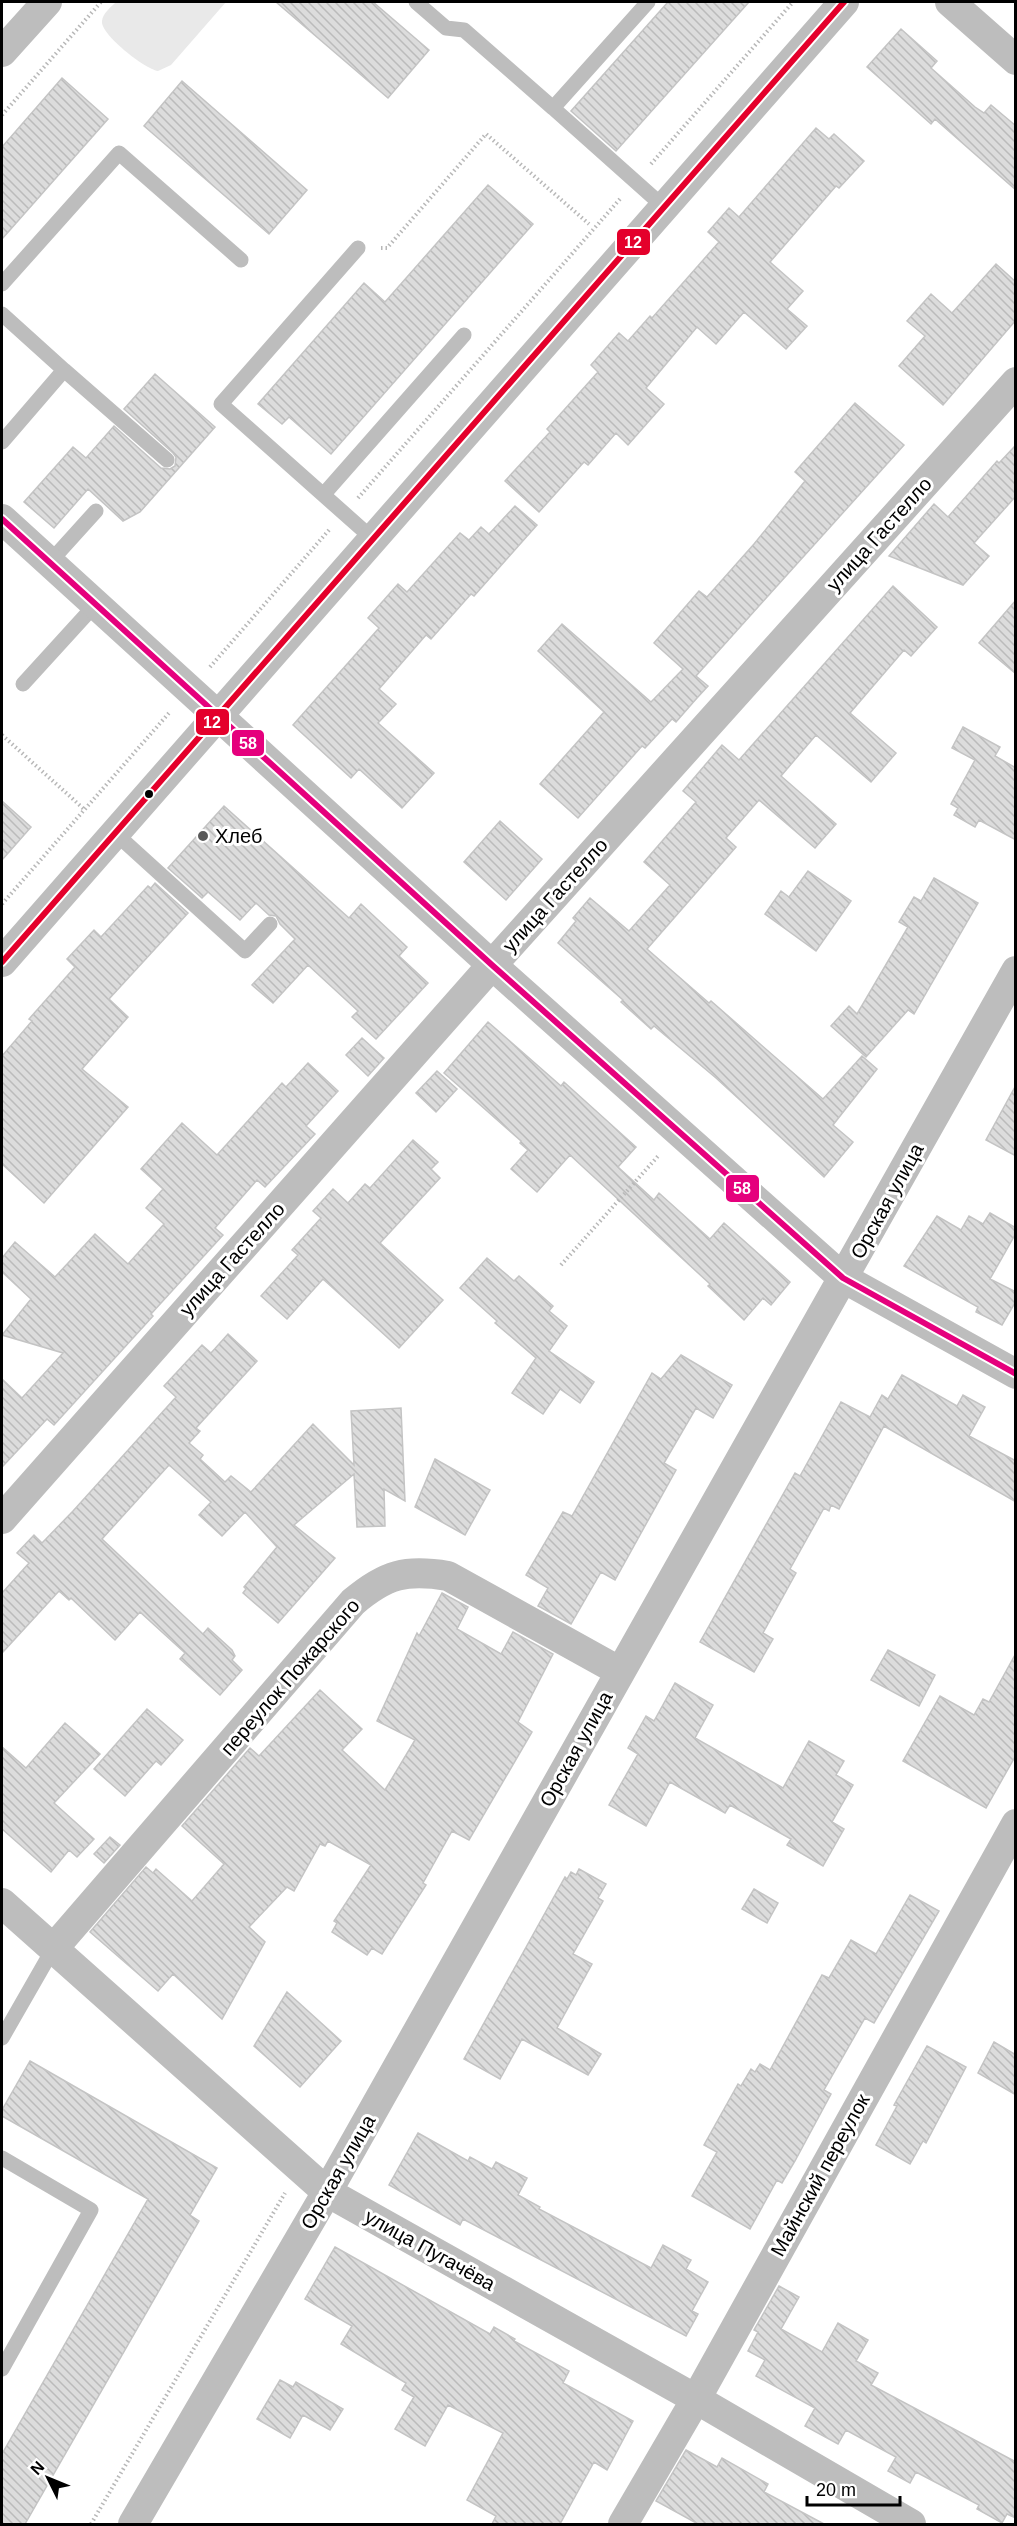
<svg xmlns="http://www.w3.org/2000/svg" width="1017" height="2526" font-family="Arial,sans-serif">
	<defs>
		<pattern id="building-back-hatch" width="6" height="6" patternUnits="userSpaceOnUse" patternTransform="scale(1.5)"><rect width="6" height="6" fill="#dcdcdc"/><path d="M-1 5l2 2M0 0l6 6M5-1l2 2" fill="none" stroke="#bbb"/></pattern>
	</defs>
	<rect width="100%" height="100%" fill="#fff"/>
	<path fill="#e9e9e9" d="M116 2H226L171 65 158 71C145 69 100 34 102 21 103 13 111 7 116 2Z"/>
	<path fill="url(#building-back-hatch)" stroke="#c4c4c4" stroke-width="1.5" d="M276 2H373L429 50 388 98Z
		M668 2H749L616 151 571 111Z
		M901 29 937 61 931 68 975 107 984 113 991 105 1016 126V190L935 119 931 124 867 67Z
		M62 78 108 119 2 239V147Z
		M182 81 307 190 269 234 144 126Z
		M816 128 829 139 834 134 864 161 839 188 836 186 770 262 803 291 787 309 807 326 786 349 744 312 716 344 697 327 646 388 664 404 628 445 616 433 588 465 584 462 539 512 505 481 550 432 547 429 598 372 591 365 619 333 628 341 650 316 652 318 719 242 708 232 729 208 739 217Z
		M488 185 533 224 331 454 289 417 282 424 258 404 364 283 385 302Z
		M996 264 1016 282V320L943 405 899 366 925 336 907 321 931 294 952 313Z
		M155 374 215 427 140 512 123 521 88 489 54 528 24 502 73 447 86 458 114 426 161 468 170 469 175 466 176 457 173 453 124 409Z
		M855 403 904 445 696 676 708 686 697 698 676 722 672 719 645 748 642 746 578 818 540 784 604 712 538 651 562 624 651 702 683 669 654 643 699 591 707 597 754 544 805 481 795 472Z
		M1016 445V496L974 543 989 556 963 585 889 556 934 504 948 517 997 461 999 463Z
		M515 506 537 525 474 596 471 594 431 639 426 635 379 689 396 704 378 723 434 773 402 808 359 769 351 778 293 725 379 628 368 618 398 584 407 592 460 533 469 540 481 527 489 534Z
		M893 586 937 627 911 656 904 650 850 713 896 753 871 782 816 735 781 776 836 824 815 848 759 800 726 838 736 847 647 949 709 1003 711 1001 823 1099 862 1056 877 1069 833 1125 853 1142 824 1177 716 1078 654 1026 651 1029 621 1002 623 1000 558 943 576 921 573 918 590 898 629 931 670 885 644 862 696 802 683 791 722 745 739 760Z
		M1016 600V674L979 643Z
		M963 727 1000 747 995 756 1016 768V840L979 820 975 827 954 815 958 808 951 804 975 760 952 748Z
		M2 801 31 827 2 860Z
		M224 806 349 918 361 904 407 947 399 956 428 983 376 1039 352 1017 358 1011 308 965 273 1003 252 985 295 939 280 924 276 916 269 915 256 903 240 920 208 892 202 898 168 868Z
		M500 821 542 859 506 900 464 862Z
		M808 871 851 901 816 951 765 914 781 891 789 897Z
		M934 878 978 903 914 1014 908 1010 866 1057 831 1026 849 1006 857 1014 908 927 899 922 914 897 921 901Z
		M155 883 188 913 109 999 128 1017 82 1069 128 1107 44 1203 2 1164V1056L32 1021 29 1019 75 967 67 959 94 930 101 937 148 886 151 888Z
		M488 1022 561 1086 564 1082 636 1147 618 1167 654 1200 659 1193 710 1239 724 1223 790 1282 771 1305 763 1298 744 1320 708 1286 710 1284 570 1155 537 1192 511 1169 528 1150 520 1143 521 1141 444 1073Z
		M362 1038 384 1058 368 1076 346 1055Z
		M308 1063 338 1091 306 1126 315 1134 265 1187 257 1180 215 1228 223 1235 151 1314 153 1316 54 1425 47 1419 2 1467V1379L22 1398 63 1353 2 1335 31 1299 2 1272V1258L15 1242 55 1277 95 1234 128 1264 164 1224 146 1208 163 1189 141 1169 182 1123 217 1155 282 1083 286 1087Z
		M437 1071 457 1089 436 1112 416 1093Z
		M1016 1085V1156L986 1140Z
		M413 1140 438 1162 431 1169 440 1178 380 1243 443 1300 399 1348 323 1279 287 1319 261 1296 298 1255 292 1250 321 1218 313 1211 333 1189 348 1203 365 1184 370 1188Z
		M990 1213 1016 1228V1233L990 1279 1016 1292V1301L1002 1325 976 1312 978 1307 904 1266 937 1216 961 1230 969 1216 983 1224Z
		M487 1258 514 1281 519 1276 553 1306 549 1311 567 1326 549 1351 594 1382 580 1403 560 1389 543 1414 512 1393 536 1358 495 1323 497 1321 460 1288Z
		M228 1334 257 1361 196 1428 200 1431 189 1443 203 1455 200 1459 225 1482 231 1476 251 1492 313 1424 354 1465 351 1411 401 1408 405 1501 384 1489 385 1526 357 1527 354 1474 294 1525 335 1558 278 1623 243 1593 246 1589 244 1587 277 1547 245 1512 222 1536 199 1515 211 1502 169 1465 102 1539 203 1634 208 1628 232 1650 235 1656 232 1660 242 1670 220 1695 180 1659 185 1653 140 1612 115 1640 71 1598 69 1600 59 1591 2 1653V1593L29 1563 17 1553 34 1535 42 1543 73 1511 176 1397 164 1386 202 1345 211 1353Z
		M681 1355 732 1385 713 1418 696 1408 664 1463 676 1470 615 1580 601 1572 571 1624 538 1606 548 1588 526 1575 563 1512 572 1516 652 1373 661 1379Z
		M902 1375 957 1406 963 1395 985 1407 969 1436 1016 1461V1502L884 1426 839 1509 831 1505 829 1511 824 1508 790 1569 796 1573 763 1633 773 1639 754 1672 700 1642 795 1473 800 1476 841 1402 870 1417 882 1395 888 1399Z
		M435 1459 490 1490 465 1535 415 1507Z
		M442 1593 468 1607 457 1629 501 1654 513 1632 553 1654 518 1722 532 1732 469 1840 452 1831 423 1883 426 1885 382 1954 372 1948 367 1955 332 1932 337 1923 334 1921 371 1865 328 1841 325 1846 320 1844 294 1891 287 1887 249 1927 265 1942 222 2019 173 1974 158 1991 90 1932 146 1867 153 1873 156 1869 192 1901 224 1864 182 1826 250 1748 259 1756 320 1690 362 1729 342 1750 385 1790 415 1740 377 1721 417 1633 419 1636Z
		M888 1650 935 1675 919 1706 871 1680Z
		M1016 1653V1755L986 1808 903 1761 940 1696 974 1715 983 1699 989 1702Z
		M675 1683 713 1705 695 1738 783 1788 809 1741 844 1761 836 1775 853 1785 832 1822 844 1829 823 1866 787 1845 791 1839 730 1805 725 1813 670 1782 646 1826 609 1805 638 1754 628 1748 646 1716 654 1721Z
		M147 1709 183 1740 161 1765 156 1761 125 1796 94 1769Z
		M65 1723 100 1754 54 1803 94 1839 77 1857 69 1850 51 1872 2 1829V1747L26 1768Z
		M110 1837 120 1845 104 1863 94 1854Z
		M579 1869 606 1884 598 1898 603 1901 573 1954 592 1964 557 2028 601 2054 588 2075 522 2039 500 2079 464 2059 565 1877 567 1879 571 1872 576 1875Z
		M754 1889 778 1903 767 1923 742 1909Z
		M910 1895 939 1911 874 2023 865 2018 824 2090 831 2094 795 2161 782 2183 777 2180 750 2229 692 2196 717 2152 704 2145 738 2084 741 2086 751 2069 755 2072 760 2064 770 2070 822 1975 829 1978 851 1940 876 1954Z
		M287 1992 341 2041 300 2087 254 2046Z
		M994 2042 1016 2055V2095L978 2073Z
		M927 2046 966 2067 926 2143 923 2141 910 2164 876 2145 897 2106 894 2105Z
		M30 2061 217 2168 190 2215 199 2221 25 2524H2V2454L148 2199 2 2116V2110Z
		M418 2133 468 2161 470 2157 492 2169 496 2162 527 2178 518 2195 540 2207 539 2209 651 2268 663 2245 691 2260 686 2269 708 2282 692 2311 698 2314 686 2336 463 2219 460 2225 389 2185Z
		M335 2247 490 2334 494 2327 515 2339 514 2341 569 2371 563 2383 633 2421 607 2470 594 2462 560 2524H492L496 2516 467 2500 503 2433 448 2405 425 2446 395 2429 414 2397 402 2390 406 2383 341 2344 352 2326 305 2299Z
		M779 2286 799 2297 781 2329 822 2352 838 2323 868 2340 856 2361 878 2373 871 2385 1016 2462V2518L1007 2514 1002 2523 977 2509 979 2505 916 2472 910 2483 888 2471 896 2457 846 2430 838 2444 805 2426 815 2408 756 2376 765 2360 748 2351 758 2332 754 2330Z
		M280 2380 293 2387 296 2382 343 2409 330 2430 303 2415 290 2438 257 2419Z
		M686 2450 717 2467 722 2458 768 2484 764 2492 824 2524H698L656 2501Z"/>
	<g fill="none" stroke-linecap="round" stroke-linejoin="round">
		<path stroke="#b8b8b8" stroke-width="4" stroke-dasharray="1.5 3" stroke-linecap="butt" d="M2 115 101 2
			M651 164 793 2
			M381 248H387L486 134 589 224
			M358 498 620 199
			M210 667 329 530
			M2 735 85 810
			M2 904 169 713
			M561 1265 659 1155
			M91 2524 285 2193"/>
		<path stroke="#bdbdbd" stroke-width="15" d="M416 2 446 28 464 30 553 108
			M648 2 553 108 664 207
			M358 248 221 404 373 539
			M2 284 119 153 241 260
			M2 314 64 370 2 442
			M64 370 167 460
			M324 494 464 335
			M49 563 96 511
			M23 684 95 605
			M115 833 245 951 270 924
			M2 2038 53 1949
			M2 2158 91 2210 2 2369"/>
		<path stroke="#bdbdbd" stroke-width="30" d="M950 2 1016 60
			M2 52 47 2
			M2 519 492 965 843 1278 1016 1374
			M2 962 844 2
			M2 1519 492 965 1016 382
			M2 1903 327 2192 696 2399 911 2524
			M53 1949 353 1602C386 1574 406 1569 448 1576L619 1671
			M133 2524 327 2192 1016 971
			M623 2524 696 2399 1016 1824"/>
		<defs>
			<path id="bus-1" d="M2 962 844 2"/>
			<path id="bus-2" d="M2 519 492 965 843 1278 1016 1374"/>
		</defs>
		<use href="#bus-1" stroke="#fff" stroke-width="10"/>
		<use href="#bus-2" stroke="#fff" stroke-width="10"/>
		<use href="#bus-1" stroke="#e4002b" stroke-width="6"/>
		<use href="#bus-2" stroke="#e5007d" stroke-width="6"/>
	</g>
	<circle fill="#000" stroke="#fff" stroke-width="2" cx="149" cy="794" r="5"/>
	<circle fill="#595959" stroke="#fff" stroke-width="2" cx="203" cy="836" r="6"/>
	<g text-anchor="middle" stroke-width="6" stroke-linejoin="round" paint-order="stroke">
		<g font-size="20" fill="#000" stroke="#fff">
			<text transform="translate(879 534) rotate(-48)" y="7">улица Гастелло</text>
			<text transform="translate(555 895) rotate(-48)" y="7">улица Гастелло</text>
			<text transform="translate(887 1201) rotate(-61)" y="7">Орская улица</text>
			<text transform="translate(232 1259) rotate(-48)" y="7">улица Гастелло</text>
			<text transform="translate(290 1677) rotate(-49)" y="7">переулок Пожарского</text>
			<text transform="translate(576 1749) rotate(-61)" y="7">Орская улица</text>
			<text transform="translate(338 2172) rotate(-60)" y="7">Орская улица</text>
			<text transform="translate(820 2175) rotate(-61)" y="7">Майнский переулок</text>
			<text transform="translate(430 2250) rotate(29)" y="7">улица Пугачёва</text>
		</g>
		<g font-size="20" fill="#000" stroke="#fff" text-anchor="start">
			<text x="215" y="843">Хлеб</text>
		</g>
	</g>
	<g stroke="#fff" stroke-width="2">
		<rect x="616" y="228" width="35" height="28" rx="6" fill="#e4002b"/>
		<rect x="195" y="708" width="35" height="28" rx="6" fill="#e4002b"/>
		<rect x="231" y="729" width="34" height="28" rx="6" fill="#e5007d"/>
		<rect x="725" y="1174" width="35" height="29" rx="6" fill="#e5007d"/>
	</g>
	<g font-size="16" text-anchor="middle" font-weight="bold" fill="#fff">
		<text x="633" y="248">12</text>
		<text x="212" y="728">12</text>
		<text x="248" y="749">58</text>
		<text x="742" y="1194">58</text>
	</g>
	<rect width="1017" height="2526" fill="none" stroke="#000000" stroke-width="6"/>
	<g transform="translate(48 2478) rotate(313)" stroke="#ffffff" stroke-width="4.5" paint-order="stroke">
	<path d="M0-4.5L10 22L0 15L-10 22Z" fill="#000000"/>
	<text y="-9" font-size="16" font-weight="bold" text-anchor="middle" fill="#000000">N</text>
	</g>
	<path d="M807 2496v9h93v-9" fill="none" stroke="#000000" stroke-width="3"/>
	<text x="816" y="2496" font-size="18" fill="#000000" stroke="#ffffff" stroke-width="4.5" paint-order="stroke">20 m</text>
</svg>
